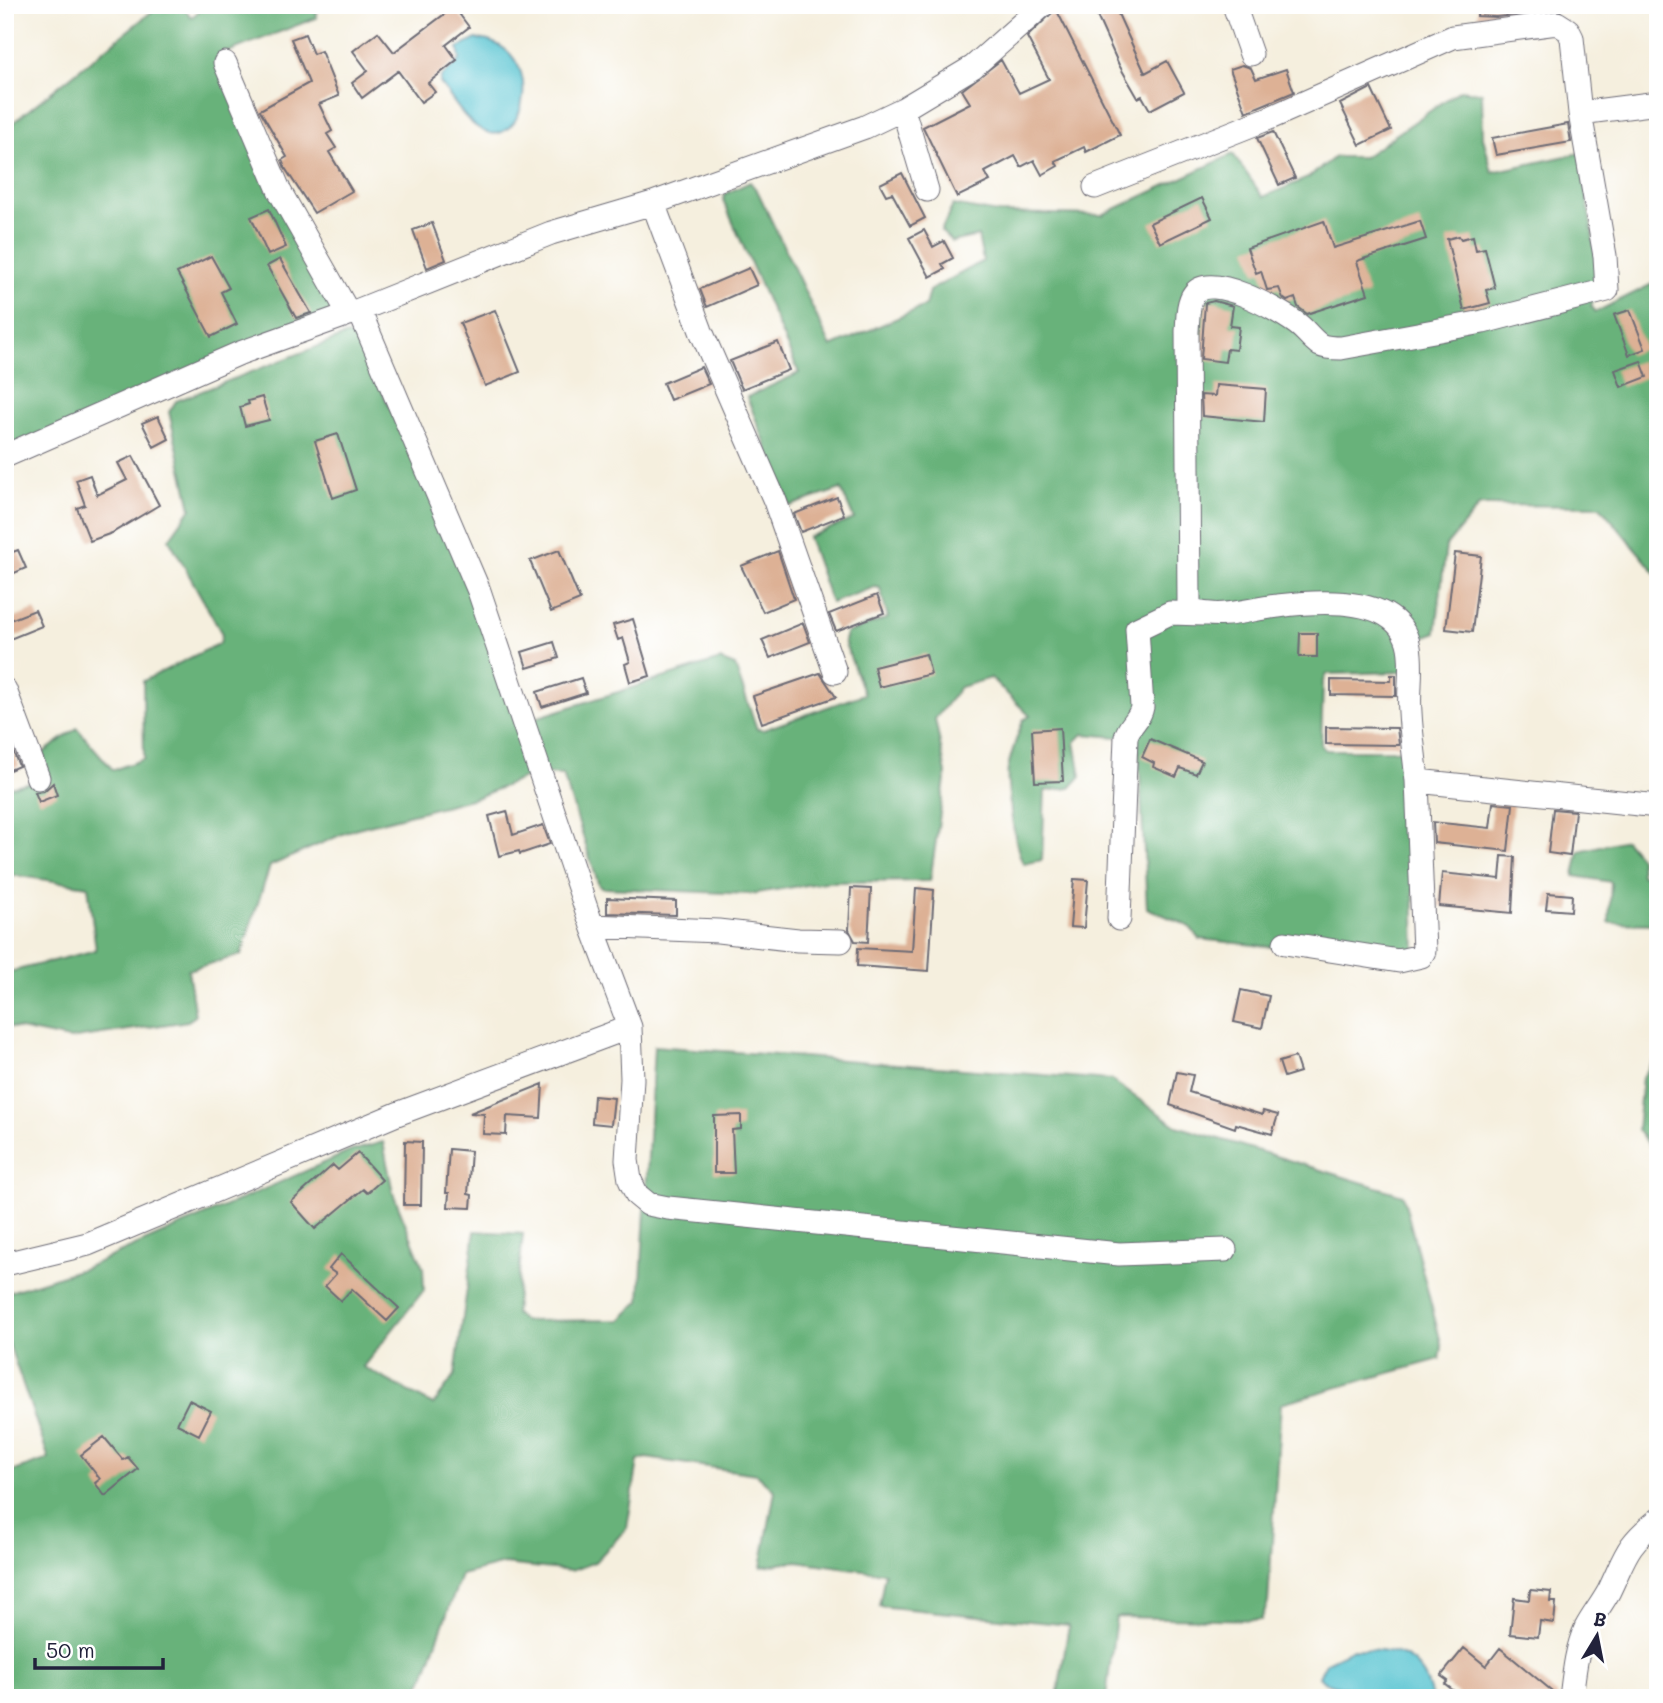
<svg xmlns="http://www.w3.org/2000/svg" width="1663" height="1703" font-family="Mali,sans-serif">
	<rect width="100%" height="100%" fill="#fff"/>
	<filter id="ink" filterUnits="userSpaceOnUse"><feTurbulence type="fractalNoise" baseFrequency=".0143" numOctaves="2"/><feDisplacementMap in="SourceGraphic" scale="14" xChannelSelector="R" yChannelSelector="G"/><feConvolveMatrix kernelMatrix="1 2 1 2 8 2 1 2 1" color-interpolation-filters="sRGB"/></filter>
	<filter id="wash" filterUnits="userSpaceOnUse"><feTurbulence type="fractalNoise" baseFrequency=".00686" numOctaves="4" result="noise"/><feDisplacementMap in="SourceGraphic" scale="28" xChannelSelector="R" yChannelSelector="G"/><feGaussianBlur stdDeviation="1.57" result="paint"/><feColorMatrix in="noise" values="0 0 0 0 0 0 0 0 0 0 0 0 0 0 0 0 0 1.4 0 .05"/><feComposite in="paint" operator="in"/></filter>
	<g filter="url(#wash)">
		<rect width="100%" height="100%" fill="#f5efde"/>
		<path fill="#68b27a" stroke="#456a5a" stroke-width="2" d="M160 5H180L192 17 206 5 318 7 316 18 220 55 344 313 5 450V129Z
			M1460 90 1482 93 1483 137 1492 172 1580 153 1600 283 1591 306 1596 312 1658 281V576L1600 506 1480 505 1446 546 1436 632 1402 646 1404 672 1327 674 1323 683 1321 746 1326 750H1403L1410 755 1415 955 1285 941 1272 947 1200 939 1189 926 1147 908 1138 739 1083 734 1075 742 1081 776 1070 788 1045 791 1042 860 1024 864C1015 854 1006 782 1008 768 1011 752 1018 735 1023 720L1030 716 991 678 960 687 935 719 946 773 930 881 825 882 750 894 604 888 599 886 563 775 534 774 478 797 354 829 270 866 241 955 188 970 195 1016 188 1021 69 1039 5 1026V973L96 950 88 886 5 874V788L49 778 43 753 77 728 113 770 144 759 143 681 220 643 222 634 169 539 191 508 169 412 176 401 347 335 358 338 475 594 516 724 720 660 735 666 757 729 763 730 864 694 844 641 846 633 888 618 880 588 875 587 831 603 808 537 854 519 841 489 790 506 747 397 799 373 723 200 725 194 750 182 758 192 831 347 925 306 929 291 983 261 978 236 952 242 941 231 953 205 998 213 1102 215 1233 154 1263 197 1308 178 1335 157H1364Z
			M1625 840 1640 858 1641 875 1658 876V924L1609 923 1611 882 1574 876 1579 851Z
			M654 1046 1111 1080 1177 1126 1403 1195 1442 1347 1440 1359 1281 1403 1268 1603 1261 1620 1116 1617 1106 1698H1057L1069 1625 879 1606 885 1573 797 1561 761 1567 775 1491 756 1474 646 1458 638 1461 627 1528 595 1562 571 1571 504 1564 461 1575 423 1680 411 1698H5V1474L49 1459 5 1333 6 1293 85 1268 351 1151 383 1142 393 1193 423 1267 424 1290 363 1367 433 1405 455 1375 475 1231 523 1234 515 1314 524 1321 620 1320 640 1301Z
			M1658 1055V1143L1650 1146 1637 1130 1642 1078Z"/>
		<path fill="#58c4d1" stroke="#3d7386" stroke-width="2" d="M476 39C551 45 525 157 480 129 463 119 452 98 440 83L441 77 460 60 458 48Z
			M1353 1649C1395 1649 1421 1652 1432 1698H1367L1356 1691 1324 1682 1319 1677 1326 1662Z"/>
		<g id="blocks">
			<path fill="#ddb195" d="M1092 5H1114L1145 73 1167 61 1184 92 1150 110 1142 96 1138 98 1119 65Z
				M1478 5H1560L1561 10 1496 17 1477 16Z
				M454 7 469 27 446 45 457 60 428 83 435 92 421 102 398 71 362 98 352 83 368 71 353 51 378 32 394 52Z
				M1056 9 1120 135 1086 152 1084 147 1055 161 1058 166 1042 175 1034 160 1021 167 1015 156 985 172 990 181 957 197 923 127 970 103 962 90 1001 60 1019 93 1049 79 1027 37Z
				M305 34 313 54 321 51 339 96 319 104 332 131 327 134 336 148 329 152 352 191 314 213 285 168 282 160 287 157 260 110 309 83 291 39Z
				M1242 65 1251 68 1256 79 1286 69 1294 92 1246 112 1230 69Z
				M1371 88 1391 130 1360 145 1340 104Z
				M1568 124 1571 142 1496 155 1492 138Z
				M1273 132 1295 178 1279 185 1257 138Z
				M902 173 925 218 910 226 892 193 886 195 880 184Z
				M1202 198 1212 218 1160 243 1150 223Z
				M269 209 286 247 268 255 251 217Z
				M1324 221 1333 248 1420 221 1426 239 1360 260 1357 262 1368 294 1307 314 1298 307 1295 298 1287 301 1283 298 1279 288 1267 290 1261 271 1256 273 1247 248Z
				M432 223 446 260 427 268 413 230Z
				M924 230 933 247 944 241 953 258 942 264 945 269 930 277 909 238Z
				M1459 236 1461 239 1473 236 1476 250 1485 248 1495 288 1486 290 1490 303 1464 310 1447 239Z
				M211 256 229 288 221 292 237 324 211 337 177 273Z
				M280 259 289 275 311 313 296 318 267 266Z
				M749 268 757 285 707 307 700 289Z
				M1214 301 1233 306 1230 326 1239 327 1236 350 1227 349 1225 362 1201 359 1205 303Z
				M495 310 520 372 485 386 460 323Z
				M1630 310 1645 349 1629 355 1614 315Z
				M778 342 789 370 742 389 730 361Z
				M1641 361 1647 377 1621 387 1615 370Z
				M701 367 709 384 670 400 663 383Z
				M1216 385 1266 389 1264 422 1202 416 1201 395 1215 396Z
				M262 397 269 420 245 426 240 407 249 404 248 401Z
				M158 416 169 439 154 447 142 423Z
				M338 434 356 490 333 498 315 441Z
				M133 456 159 505 112 533 90 541 77 508 85 505 76 480 90 475 97 495 127 480 118 463Z
				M837 497 844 515 801 532 794 514Z
				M18 550 26 568 5 577V555Z
				M559 550 580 600 551 612 530 561Z
				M778 551 794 599 763 612 741 566Z
				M1455 553 1481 556 1472 632 1446 629Z
				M877 595 884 613 836 631 829 614Z
				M35 610 42 626 5 641V622Z
				M633 619 650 676 630 682 625 664 630 662 623 638 618 640 613 625Z
				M803 623 810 642 770 658 762 640Z
				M1300 633H1317V657H1299Z
				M554 642 559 658 527 668 522 652Z
				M926 654 931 674 879 687 874 667Z
				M820 673 836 697 762 723 753 696Z
				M1391 675H1396V696L1331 695V680L1391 681Z
				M581 678 586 693 542 707 537 692Z
				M1326 727 1397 728 1399 745 1326 744Z
				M1060 728 1063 781 1035 782 1032 730Z
				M1150 739 1202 761 1196 774 1180 768 1176 777 1153 767 1154 763 1142 757Z
				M12 749 19 766 5 772V752Z
				M53 783 57 795 39 802 35 792 44 791Z
				M1493 803 1513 805 1508 851 1434 843 1433 822 1490 828Z
				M1553 809 1575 811 1570 856 1548 853Z
				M507 811 513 835 543 825 550 844 520 854 519 851 499 856 489 816Z
				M1502 856 1515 857 1512 913 1439 906 1442 873 1500 879Z
				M1074 879 1088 880 1084 928 1070 927Z
				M851 888 871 889 868 942 855 941 849 930Z
				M916 888 934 890 929 971 857 966 858 948 912 951Z
				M1548 893 1572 895 1571 911 1546 909Z
				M607 898 676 901V915L607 913Z
				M1241 990 1269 996 1262 1028 1234 1022Z
				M1295 1057 1300 1072 1284 1077 1279 1062Z
				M1177 1072 1193 1075 1189 1092 1262 1115 1263 1111 1278 1115 1272 1134 1236 1124 1235 1128 1170 1105Z
				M543 1084 541 1118 507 1116 506 1135 483 1134 484 1114 470 1113Z
				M594 1096 614 1098 611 1125 592 1123Z
				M741 1115V1129L732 1130 734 1173H714V1116Z
				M405 1141 422 1142 421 1205H404Z
				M449 1149 471 1151 468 1194 472 1195 471 1208 448 1207 449 1193H446Z
				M358 1153 382 1180 367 1193 363 1189 315 1229 291 1202 333 1165 338 1170Z
				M341 1254 399 1308 387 1321 352 1289 341 1301 325 1286 336 1274 329 1269Z
				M189 1400 211 1411 199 1435 177 1424Z
				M104 1437 123 1460 128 1457 138 1469 105 1496 95 1483 100 1479 81 1455Z
				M1530 1590 1551 1592 1550 1602H1556L1554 1623 1540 1621 1538 1637 1510 1634 1514 1598 1529 1600Z
				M1464 1648 1486 1666 1500 1648 1557 1695V1698H1463L1445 1684 1448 1681 1441 1676Z"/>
		</g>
	</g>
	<g filter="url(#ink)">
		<use href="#blocks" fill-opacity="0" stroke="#6c6a74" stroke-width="2"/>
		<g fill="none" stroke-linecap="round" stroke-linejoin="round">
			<defs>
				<path id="minor" d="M1234 5 1251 54
					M225 63 280 192 349 314
					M903 109 927 190
					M1580 113 1658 103
					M1095 187 1272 117 1453 37 1557 23 1568 30 1572 38 1580 113 1605 256 1607 290 1483 322 1341 348C1334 348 1326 348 1320 345 1311 339 1305 329 1296 323 1278 310 1211 271 1194 294 1187 303 1188 320 1187 331L1189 602 1193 611C1223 620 1248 609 1278 606 1317 601 1399 594 1409 647 1413 668 1408 691 1410 712 1411 735 1415 758 1417 781L1658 806
					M653 203 701 331 775 501 835 672
					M359 310 479 591 592 926 630 1027 632 1079 627 1160 630 1180 637 1195 648 1204 668 1208 1119 1254 1225 1250
					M5 456 240 353 349 314 551 233 653 203 865 127 903 109 973 67 1043 5
					M5 690 38 778
					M1119 919 1126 737C1129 724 1140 720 1142 707L1137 629 1170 613 1203 614
					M592 926 718 931 798 940 841 941
					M1285 943 1399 961 1421 956 1424 951 1417 781
					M5 1264 88 1244 397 1114 630 1027
					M1571 1698C1574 1674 1576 1650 1586 1628 1593 1615 1602 1604 1609 1591 1626 1556 1625 1546 1658 1520"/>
			</defs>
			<use href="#minor" stroke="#6c6a74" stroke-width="25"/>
			<use href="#minor" stroke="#fff" stroke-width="23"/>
		</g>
	</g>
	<rect width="1663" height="1703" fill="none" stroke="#fff" stroke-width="28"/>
	<g transform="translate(1597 1636) rotate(10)" stroke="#ffffff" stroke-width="5" paint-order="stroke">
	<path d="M0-5L12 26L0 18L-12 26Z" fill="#22223b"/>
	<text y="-10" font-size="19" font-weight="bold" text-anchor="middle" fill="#22223b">B</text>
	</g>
	<path d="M35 1658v10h128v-10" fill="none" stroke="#22223b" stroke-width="3.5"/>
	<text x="46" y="1658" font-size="21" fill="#22223b" stroke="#ffffff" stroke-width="5" paint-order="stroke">50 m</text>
</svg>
